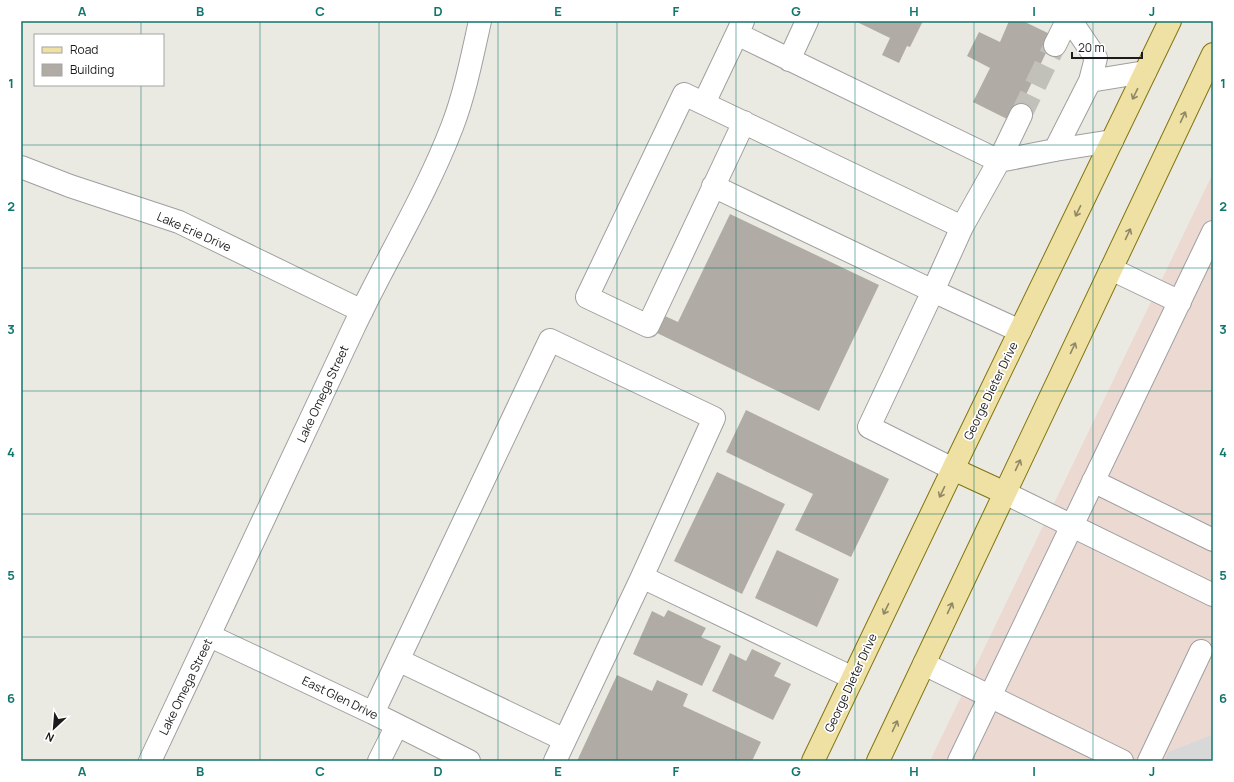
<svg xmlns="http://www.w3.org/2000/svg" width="1234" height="782" font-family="Manrope,sans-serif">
	<rect width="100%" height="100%" fill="#ebeae2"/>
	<path fill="#d9d8d8" d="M1213 734V761H1164L1168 752Z"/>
	<path fill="#ebd9d2" d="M1213 173V734L1168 752 1164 761H930Z"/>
	<path fill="#b0aca5" d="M855 21H923L910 47 907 46 899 63 882 55 890 38Z
		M1009 21H1023L1054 36 1013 122 973 102 990 68 967 56 979 32 1000 42Z
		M730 214 879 285 819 411 657 333 665 316 678 322Z
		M746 410 889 479 851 557 795 530 813 494 726 452Z
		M717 472 785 504 742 594 674 561Z
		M777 550 839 579 817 627 755 598Z
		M668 610 706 628 701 637 721 646 702 686 633 654 652 611 664 617Z
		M752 649 781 663 774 676 791 684 773 720 712 691 730 653 746 661Z
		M617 675 652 691 657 680 688 694 683 706 761 742 752 761H577Z"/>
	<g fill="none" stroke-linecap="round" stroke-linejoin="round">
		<path stroke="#c1c1ba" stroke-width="22" stroke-dasharray="22 11" stroke-linecap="butt" d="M1021 115 1055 45"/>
		<defs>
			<path id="minor" d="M1071 21 1096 58 1090 81
				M737 34 999 161 962 227
				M1055 45 1067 21
				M789 60 807 21
				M704 103 743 21
				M1055 150 1090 81 1145 72
				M999 161 1055 150 1112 141
				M999 161 1021 115
				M21 167 70 186 179 222 362 311
				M713 186 933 291 962 227 684 94 587 297 648 326 744 122
				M1111 269 1180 302
				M953 469 869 427 933 291 1020 331
				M1093 481 1213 540
				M1005 493 1213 595
				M642 577 853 678
				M210 636 373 713 469 761
				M398 660 565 740
				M924 664 1122 761
				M373 713 550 340 714 418 642 577 555 761
				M150 761C219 617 286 473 353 329 385 261 425 197 452 127 465 93 472 57 480 21
				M379 761 397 725
				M959 761 1213 232
				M1149 761 1201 651"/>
			<path id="major" d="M953 469 1005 493
				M813 761 953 469 1170 21
				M878 761 1213 54"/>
		</defs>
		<use href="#minor" stroke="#9f9f9f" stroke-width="24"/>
		<use href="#major" stroke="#817511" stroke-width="24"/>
		<use href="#minor" stroke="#fff" stroke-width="22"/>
		<use href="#major" stroke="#efe0a3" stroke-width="22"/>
	</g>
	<defs><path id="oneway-shaft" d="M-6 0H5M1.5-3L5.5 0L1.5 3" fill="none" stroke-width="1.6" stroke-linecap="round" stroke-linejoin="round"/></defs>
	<g stroke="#908766">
		<use href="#oneway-shaft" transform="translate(1135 94) rotate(116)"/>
		<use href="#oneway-shaft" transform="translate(1183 117) rotate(-65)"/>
		<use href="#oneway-shaft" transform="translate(1078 211) rotate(116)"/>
		<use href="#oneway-shaft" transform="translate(1128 234) rotate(-65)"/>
		<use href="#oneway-shaft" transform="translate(1073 348) rotate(-65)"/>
		<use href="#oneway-shaft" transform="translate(1018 465) rotate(-65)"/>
		<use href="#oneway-shaft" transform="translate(942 492) rotate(116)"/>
		<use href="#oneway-shaft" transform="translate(950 608) rotate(-65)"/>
		<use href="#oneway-shaft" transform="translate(886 609) rotate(116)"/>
		<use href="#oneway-shaft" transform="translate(895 726) rotate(-65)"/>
	</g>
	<path fill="none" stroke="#0f766e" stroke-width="1" stroke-opacity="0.55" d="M141 21V35M260 21V761M379 21V761M498 21V761M617 21V761M736 21V761M855 21V761M974 21V761M1093 21V761M141 85V761M21 145H1213M21 268H1213M21 391H1213M21 514H1213M21 637H1213"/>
	<g text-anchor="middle" stroke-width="3.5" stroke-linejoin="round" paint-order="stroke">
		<g font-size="12" fill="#1b1b1b" stroke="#fff">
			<text transform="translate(194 232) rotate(24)" y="4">Lake Erie Drive</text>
			<text transform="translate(991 391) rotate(-64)" y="4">George Dieter Drive</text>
			<text transform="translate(323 394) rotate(-65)" y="4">Lake Omega Street</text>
			<text transform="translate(851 683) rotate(-65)" y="4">George Dieter Drive</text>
			<text transform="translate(186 687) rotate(-64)" y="4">Lake Omega Street</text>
			<text transform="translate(340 698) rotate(26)" y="4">East Glen Drive</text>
		</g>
	</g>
	<rect width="1234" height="782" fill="none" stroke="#ffffff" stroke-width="44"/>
	<rect x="34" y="34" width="130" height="52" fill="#ffffff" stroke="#a4a4a4"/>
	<rect x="42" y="47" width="20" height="6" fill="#efe0a3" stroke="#a4a4a4"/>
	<text x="70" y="54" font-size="12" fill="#1b1b1b">Road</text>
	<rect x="42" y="64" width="20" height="12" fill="#b0aca5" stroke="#a4a4a4"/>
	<text x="70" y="74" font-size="12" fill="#1b1b1b">Building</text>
	<g transform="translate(54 728) rotate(206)" stroke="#ffffff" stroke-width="3" paint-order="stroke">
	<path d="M0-3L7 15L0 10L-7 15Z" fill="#1b1b1b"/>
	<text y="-6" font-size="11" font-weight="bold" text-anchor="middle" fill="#1b1b1b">N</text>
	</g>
	<path d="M1072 52v6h70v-6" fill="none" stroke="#1b1b1b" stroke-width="2"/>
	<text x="1078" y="52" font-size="12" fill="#1b1b1b" stroke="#ffffff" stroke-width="3" paint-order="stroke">20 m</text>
	<rect x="22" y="22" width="1190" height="738" fill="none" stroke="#0f766e" stroke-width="1.5"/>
	<g font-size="13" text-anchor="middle" font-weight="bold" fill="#0f766e">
		<text x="82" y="16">A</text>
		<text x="200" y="16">B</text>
		<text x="320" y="16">C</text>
		<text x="438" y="16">D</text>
		<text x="558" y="16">E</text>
		<text x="676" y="16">F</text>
		<text x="796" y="16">G</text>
		<text x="914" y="16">H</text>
		<text x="1034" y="16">I</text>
		<text x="1152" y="16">J</text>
		<text x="11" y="88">1</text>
		<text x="1223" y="88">1</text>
		<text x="11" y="211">2</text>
		<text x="1223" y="211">2</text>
		<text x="11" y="334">3</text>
		<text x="1223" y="334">3</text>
		<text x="11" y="457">4</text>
		<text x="1223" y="457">4</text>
		<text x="11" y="580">5</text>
		<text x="1223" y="580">5</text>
		<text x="11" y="703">6</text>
		<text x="1223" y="703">6</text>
		<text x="82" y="776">A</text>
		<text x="200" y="776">B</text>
		<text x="320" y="776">C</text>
		<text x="438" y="776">D</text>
		<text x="558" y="776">E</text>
		<text x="676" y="776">F</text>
		<text x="796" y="776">G</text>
		<text x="914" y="776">H</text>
		<text x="1034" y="776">I</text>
		<text x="1152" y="776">J</text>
	</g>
</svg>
